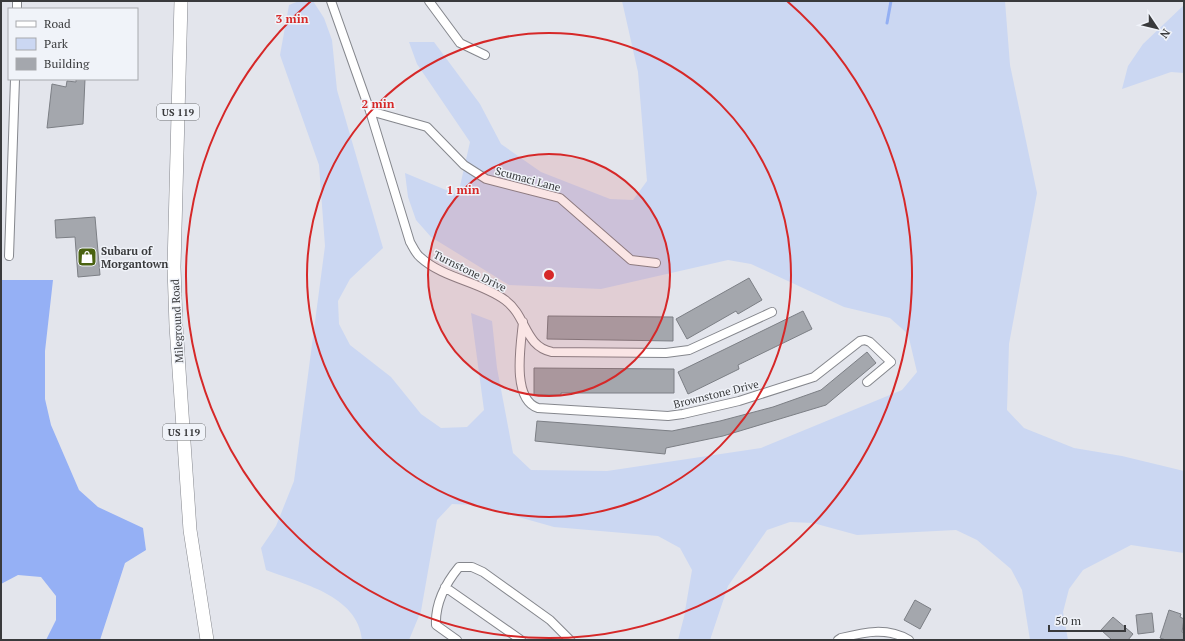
<svg xmlns="http://www.w3.org/2000/svg" width="1185" height="641" font-family="'PT Serif',serif">
	<rect width="100%" height="100%" fill="#e3e5ec"/>
	<path fill="#cbd7f2" d="M299 1H313L324 18 332 40 337 90 383 248 350 279 338 301 339 324 350 345 391 377 421 414 441 428 467 427 484 410 471 313 492 321 497 368 513 453 531 470 607 471 761 448 902 390 917 372 908 334 890 318 844 307 751 264 728 260 601 289 509 285 431 237 416 220 408 197 405 173 458 195 470 142 417 64 409 42H434L480 104 501 144 541 172 610 199 633 200 647 181 638 72 622 1H1005L1010 65 1037 193 1009 344 1007 410 1024 428 1074 448 1122 456 1184 471V553L1131 545 1083 570 1069 589 1063 612 1068 640H1030L1022 590 1011 569 977 540 956 530 857 535 813 523 790 522 767 530 728 586 710 640H678L684 617 692 570 680 548 658 536 554 527 476 505 452 504 437 520 421 611 409 640H362C358 595 300 583 266 570L261 548 276 526 294 481 325 246 319 165 280 55 289 5Z
		M1184 5V73L1171 72 1122 89 1128 66 1143 44Z"/>
	<path fill="#95b0f5" d="M1 280H53L45 351V399L51 425 79 490 98 507 143 528 146 550 125 563 100 640H46L56 620V596L41 577 18 575 1 584Z"/>
	<g fill="none" stroke-linecap="round" stroke-linejoin="round">
		<path stroke="#93aff3" stroke-width="3" d="M887 23 891 1"/>
	</g>
	<path fill="#a4a7ad" stroke="#7c7f85" d="M76 79H85L83 124 47 128 52 84 66 87 67 81 76 82Z
		M95 217 100 275 78 277 75 237 56 238 55 220Z
		M749 278 762 300 738 314 736 311 687 339 676 319Z
		M803 311 812 329 738 365 739 369 688 394 678 372Z
		M548 316 673 317V341L547 339Z
		M867 352 876 363 826 405 723 436 666 448 665 454 535 441 537 421 672 431 720 421 773 407 821 390Z
		M534 368 674 369V393H561V395H534Z
		M915 600 931 609 920 629 904 620Z
		M1169 610 1181 614 1180 617 1184 619 1182 632 1184 633V640H1166L1160 638Z
		M1152 613 1154 632 1138 634 1136 615Z
		M1113 617 1133 634 1128 640H1112L1101 630Z"/>
	<g fill="none" stroke-linecap="round" stroke-linejoin="round">
		<defs>
			<path id="minor" d="M331 1 370 111 410 242C413 247 416 254 420 257 444 279 479 281 505 300 527 316 524 346 552 352L666 353 689 350 772 312
				M429 1 460 43 485 55
				M17 9V1
				M370 111 427 127 464 165 486 179 560 198 631 260 656 263
				M9 256 15 79
				M523 322C521 344 511 399 538 408L668 416 683 414 739 401 814 377 860 341 865 340 870 342 891 362 867 382
				M445 587 521 640
				M457 640 436 625C435 603 445 584 459 567H472L483 572 550 620 570 640
				M838 640 841 638C865 632 887 627 909 640"/>
			<path id="primary" d="M181 1 174 267 176 326 190 530 207 640"/>
		</defs>
		<use href="#minor" stroke="#85878d" stroke-width="10"/>
		<use href="#primary" stroke="#85878d" stroke-width="14"/>
		<use href="#minor" stroke="#fff" stroke-width="8"/>
		<use href="#primary" stroke="#fff" stroke-width="13"/>
	</g>
	<circle cx="549" cy="275" r="121" fill="#d62828" fill-opacity=".12"/>
	<g fill="none" stroke="#d62828" stroke-width="2">
		<circle cx="549" cy="275" r="121"/>
		<circle cx="549" cy="275" r="242"/>
		<path d="M787 1A363 363 0 1 1 311 1"/>
	</g>
	<defs>
		<symbol id="shop-square" viewBox="-11 -11 22 22"><rect x="-9" y="-9" width="18" height="18" rx="4" fill="#4a6210" stroke="#f0f3f9"/><path d="M-5-2.5h2.3a2.7 3.5 0 0 1 5.4 0H5L5.5 6h-11ZM-1.5-2.5h3a1.5 2.3 0 0 0-3 0Z" fill="#fff"/></symbol>
	</defs>
	<g fill-rule="evenodd">
		<use href="#shop-square" x="76" y="246" width="22" height="22"/>
	</g>
	<g text-anchor="middle" stroke-width="3" stroke-linejoin="round" paint-order="stroke">
		<g fill="#f0f3f9" stroke="#707275" stroke-width="1">
			<rect x="157" y="104" width="42" height="16" rx="3"/>
			<rect x="163" y="424" width="42" height="16" rx="3"/>
		</g>
		<g font-size="10" font-weight="bold" fill="#393a3c">
			<text x="178" y="116">US 119</text>
			<text x="184" y="436">US 119</text>
		</g>
		<g font-size="11" fill="#393a3c" stroke="#f0f3f9">
			<text transform="translate(528 179) rotate(15)" y="4">Scumaci Lane</text>
			<text transform="translate(470 271) rotate(26)" y="4">Turnstone Drive</text>
			<text transform="translate(177 321) rotate(-93)" y="4">Mileground Road</text>
			<text transform="translate(716 394) rotate(-14)" y="4">Brownstone Drive</text>
		</g>
		<g font-size="11" font-weight="bold" fill="#393a3c" stroke="#f0f3f9" text-anchor="start">
			<text x="101" y="255">Subaru of<tspan x="101" dy="13">Morgantown</tspan></text>
		</g>
	</g>
	<circle cx="549" cy="275" r="6" fill="#d62828" stroke="#f0f3f9" stroke-width="2"/>
	<g font-size="12" text-anchor="middle" font-weight="bold" fill="#d62828" stroke="#f0f3f9" stroke-width="3" stroke-linejoin="round" paint-order="stroke">
		<text x="292" y="23">3 min</text>
		<text x="378" y="108">2 min</text>
		<text x="463" y="194">1 min</text>
	</g>
	<rect width="1185" height="641" fill="none" stroke="#393a3c" stroke-width="4"/>
	<rect x="8" y="8" width="130" height="72" fill="#f0f3f9" stroke="#a7a9ad"/>
	<rect x="16" y="21" width="20" height="6" fill="#ffffff" stroke="#a7a9ad"/>
	<text x="44" y="28" font-size="12" fill="#393a3c">Road</text>
	<rect x="16" y="38" width="20" height="12" fill="#cbd7f2" stroke="#a7a9ad"/>
	<text x="44" y="48" font-size="12" fill="#393a3c">Park</text>
	<rect x="16" y="58" width="20" height="12" fill="#a4a7ad" stroke="#a7a9ad"/>
	<text x="44" y="68" font-size="12" fill="#393a3c">Building</text>
	<g transform="translate(1157 28) rotate(125)" stroke="#f0f3f9" stroke-width="3" paint-order="stroke">
	<path d="M0-3L7 15L0 10L-7 15Z" fill="#393a3c"/>
	<text y="-6" font-size="11" font-weight="bold" text-anchor="middle" fill="#393a3c">N</text>
	</g>
	<path d="M1049 625v6h76v-6" fill="none" stroke="#393a3c" stroke-width="2"/>
	<text x="1055" y="625" font-size="12" fill="#393a3c" stroke="#f0f3f9" stroke-width="3" paint-order="stroke">50 m</text>
</svg>
